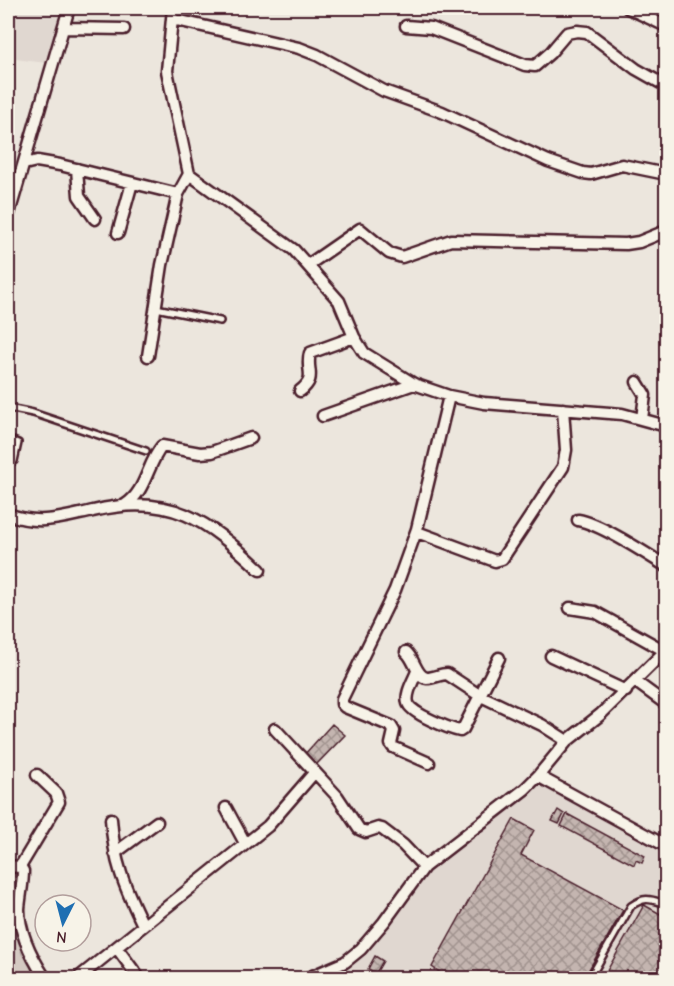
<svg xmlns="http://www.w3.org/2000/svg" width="674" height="986" font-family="'Comic Neue',sans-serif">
	<defs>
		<pattern id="grass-tufts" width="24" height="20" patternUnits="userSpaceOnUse" patternTransform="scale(1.5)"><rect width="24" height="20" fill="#d5c9c2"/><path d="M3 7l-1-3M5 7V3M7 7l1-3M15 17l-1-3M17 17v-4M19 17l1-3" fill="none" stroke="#b8aca7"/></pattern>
		<pattern id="building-cross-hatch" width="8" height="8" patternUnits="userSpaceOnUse" patternTransform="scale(1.5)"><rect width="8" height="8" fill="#c4b5b0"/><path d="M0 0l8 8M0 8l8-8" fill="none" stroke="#a1938f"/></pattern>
	</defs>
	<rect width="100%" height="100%" fill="#ece6dd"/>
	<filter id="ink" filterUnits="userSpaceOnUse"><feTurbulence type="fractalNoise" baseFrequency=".0167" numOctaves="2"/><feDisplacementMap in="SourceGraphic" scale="12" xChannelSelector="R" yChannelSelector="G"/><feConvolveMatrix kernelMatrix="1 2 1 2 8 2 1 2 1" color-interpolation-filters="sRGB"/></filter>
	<g filter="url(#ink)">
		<path fill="#e0d7d0" d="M8 8H65L46 63 8 58Z
			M539 783 666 853V978H321L347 965 386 929 430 870Z"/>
		<path fill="url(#grass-tufts)" stroke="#907476" stroke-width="1.5" d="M16 870 18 889 14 918 32 970 38 978H8V871Z"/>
		<path fill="url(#building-cross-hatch)" stroke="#4a1f2b" stroke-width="1.5" d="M332 724 345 735 316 765 304 755Z
			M558 810 564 814 559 824 552 821Z
			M567 814 645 856 642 863 636 860 634 865 561 826Z
			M514 819 534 830 521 855 623 910 584 978H448L432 967Z
			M644 905 666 917V978H603Z
			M375 956 383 961 376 973 368 969Z"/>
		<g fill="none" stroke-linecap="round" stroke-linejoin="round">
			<defs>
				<path id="lane" d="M156 308 220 321
					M8 408 33 413 146 451
					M8 439 18 443 14 461 8 463
					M590 978 631 906C645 896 650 899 666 904"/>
				<path id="street" d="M173 8 167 71 189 174 294 250 339 301 354 337 364 353 414 384 449 396 484 403 622 414 666 426
					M628 8 666 26
					M172 19 299 48 317 55 384 91 442 112 548 161 583 173 591 174 622 165 666 174
					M406 26 431 28 525 65 535 66 550 53 567 33 577 31 587 32 636 69 666 86
					M64 28 124 29
					M24 164 37 161 60 165 178 194 189 174
					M77 169 79 196 95 219
					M8 217 69 8
					M118 233 132 183
					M308 265 360 229 389 253 402 257 451 240 626 244 639 242 666 231
					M148 356 162 265 178 194
					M637 382 645 395 642 419
					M300 391C318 377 305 370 310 353L354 337
					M323 416 414 384
					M125 505C146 492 147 464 162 446L200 453 212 452 251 438
					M8 514C39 526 61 518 93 511 170 492 207 520 260 570
					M578 520C601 524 645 553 666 566
					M417 532 495 561 502 559 563 467 566 450 563 409
					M570 608 595 612 665 651
					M406 652C415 659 416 677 427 678 434 678 440 674 447 674L479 695 542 725 567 741
					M551 656 626 691
					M417 671C414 680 405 693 408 703 410 713 450 729 460 731L463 729 499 658
					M636 682 666 704
					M275 729 337 796 359 829 366 832 378 828 382 829 403 845 424 867
					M429 763 393 747 391 744 394 731 391 726 345 707 342 704V699L395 590 417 529 449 396
					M538 776 666 846
					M226 808 245 843
					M111 819C114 862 124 886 143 925
					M115 853 157 822
					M8 866 20 867 23 871C23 884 20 896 19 909 19 934 32 958 45 978
					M20 867 59 802 56 793 37 775
					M117 948 139 978
					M78 978 268 826 314 773
					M308 978 345 962 361 949 384 922 424 867 525 789 538 776 567 741 600 715 666 650"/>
			</defs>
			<use href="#lane" stroke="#4a1f2b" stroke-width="10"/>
			<use href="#street" stroke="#4a1f2b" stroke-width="15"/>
			<use href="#lane" stroke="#f7f3e8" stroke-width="5"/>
			<use href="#street" stroke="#f7f3e8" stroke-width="10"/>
		</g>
	</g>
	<rect width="674" height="986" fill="none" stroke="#f7f3e8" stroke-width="30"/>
	<rect x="15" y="15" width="644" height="956" fill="none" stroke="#4a1f2b" stroke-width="2" filter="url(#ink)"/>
	<g transform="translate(63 923) rotate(186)"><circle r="28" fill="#f7f3e8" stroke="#b29e9c" stroke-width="1.5"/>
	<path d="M0-4.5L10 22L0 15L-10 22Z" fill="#1f6fb2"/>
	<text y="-9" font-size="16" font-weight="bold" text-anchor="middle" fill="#4a1f2b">N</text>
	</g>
</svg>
